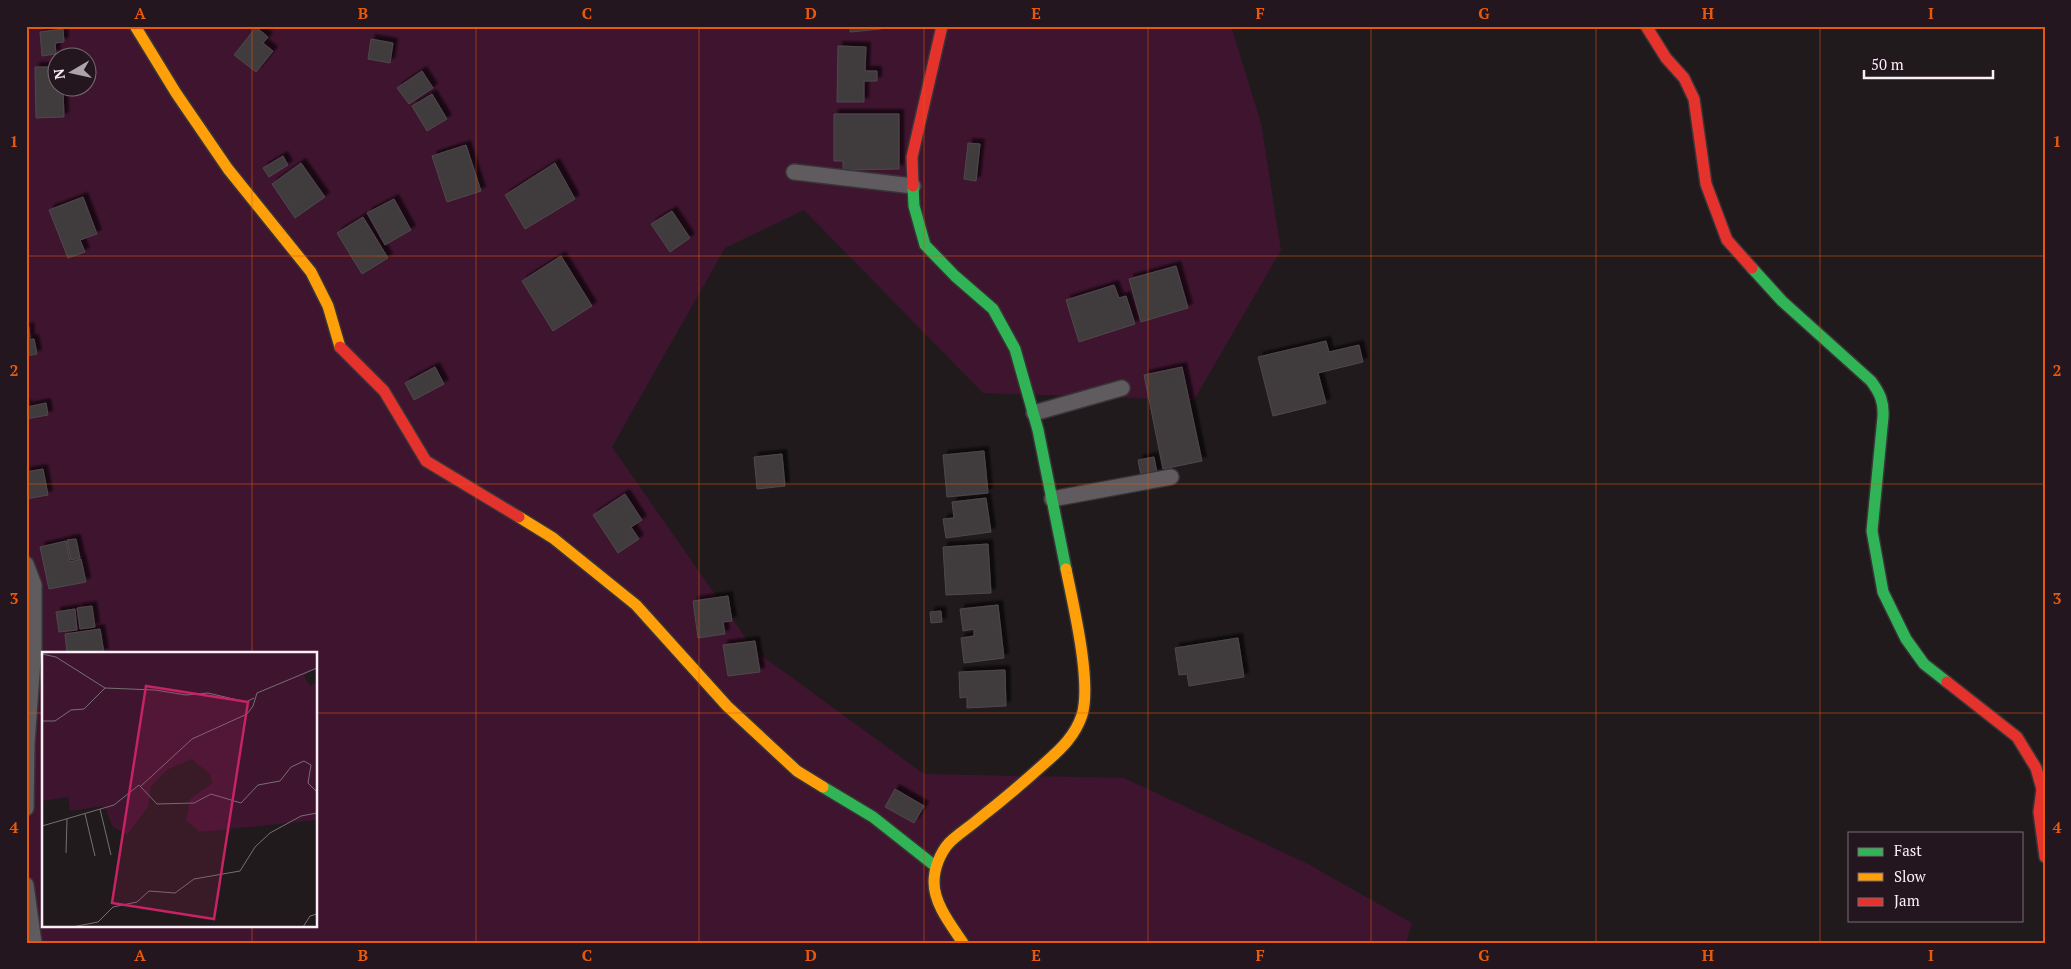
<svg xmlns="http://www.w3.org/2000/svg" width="2071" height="969" font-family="'PT Serif',serif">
	<defs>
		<filter id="shadow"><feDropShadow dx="4.5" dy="-4.5" stdDeviation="1" flood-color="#0009"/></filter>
	</defs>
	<rect width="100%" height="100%" fill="#201a1d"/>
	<path fill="#3f142f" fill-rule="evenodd" d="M26 26H1231L1261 123 1281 250 1194 400 983 393 804 210 725 248 612 447 754 650 924 774 1124 778 1308 864 1412 923 1406 943H26ZM58 58H88V88H58ZM44 653H316V925H44Z"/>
	<path fill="#403b3e" stroke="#4f484b" filter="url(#shadow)" d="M850 26H881V29L850 32Z
		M256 27 268 37 263 43 273 51 256 72 234 55Z
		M63 29 64 42 55 43 56 54 42 56 40 32Z
		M371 39 393 43 390 63 368 59Z
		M838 46 866 47 865 71H877V81H864V102H837Z
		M35 67H58V88H63L64 117 36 118Z
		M422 71 433 88 409 104 397 88Z
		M432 94 447 119 427 131 412 106Z
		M834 114H899V169L843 170V161H834Z
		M968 143 980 144 976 181 964 179Z
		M466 145 481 191 447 202 432 156Z
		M283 156 288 165 269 177 263 168Z
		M301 163 325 197 295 218 272 184Z
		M555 163 575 199 525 229 505 195Z
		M83 197 97 234 80 240 85 252 68 258 49 210Z
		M394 199 411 230 385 245 367 213Z
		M672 211 690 238 670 252 651 224Z
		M363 217 388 258 362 274 337 233Z
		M561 256 592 306 553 331 522 281Z
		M1176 266 1188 308 1141 322 1129 279Z
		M1114 285 1119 298 1126 296 1135 324 1079 342 1066 300Z
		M29 327 30 338 26 339V328Z
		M34 339 37 354 26 356V340Z
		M1326 341 1329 352 1359 345 1363 362 1318 373 1326 403 1273 416 1258 357Z
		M435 367 444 384 414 400 405 383Z
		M1182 367 1202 461 1163 469 1144 375Z
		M26 403 27 407 46 403 48 415 26 419Z
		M984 451 988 493 947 497 943 455Z
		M782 454 785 486 757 489 754 457Z
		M1154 457 1157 473 1141 476 1138 460Z
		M43 469 48 495 26 499V472Z
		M625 494 642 520 631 527 639 539 618 553 593 515Z
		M986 498 991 532 946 538 943 519 954 518 952 502Z
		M76 539 80 558 71 560 67 540Z
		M66 541 70 562 81 559 86 582 49 589 40 547Z
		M988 544 991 593 946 595 943 547Z
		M728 596 732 621 723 622 725 634 698 638 693 601Z
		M998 605 1004 658 964 663 961 638 974 636V629L963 631 960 609Z
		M92 606 95 627 80 629 77 608Z
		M75 609 77 630 59 632 56 612Z
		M941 611 942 622 931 623 930 612Z
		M100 629 104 653H67L65 634Z
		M1238 638 1244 677 1189 686 1187 674 1179 675 1175 648Z
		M755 641 760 672 728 676 723 645Z
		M1005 670 1006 706 967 708V697L960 698 959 672Z
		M895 789 924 806 914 823 885 807Z"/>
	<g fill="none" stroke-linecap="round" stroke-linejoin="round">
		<defs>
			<path id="street" d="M794 172 913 186
				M1034 413 1122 388
				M1052 499 1171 477
				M26 564 34 585V647L27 743 26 808
				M26 885 34 943"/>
			<path id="fast" d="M913 186 914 206 925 245 955 276 993 309 1015 349 1038 430 1066 569
				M1752 268 1782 301 1871 381C1880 393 1884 402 1883 417L1872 531 1883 592 1906 639 1924 664 1947 682
				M823 787 873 817 935 866"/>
			<path id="slow" d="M135 26 176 93 228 169 311 272 328 306 340 347
				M519 517 553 538 636 605 727 706 797 771 823 787
				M963 943C951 925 934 904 934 882 934 869 940 853 949 843 958 834 971 826 981 817 1003 800 1024 782 1045 763 1061 749 1075 736 1082 715 1092 682 1073 604 1066 569"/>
			<path id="jam" d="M1646 26 1666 58 1684 78 1694 99 1706 184 1727 240 1752 268
				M913 186 912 157 942 26
				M340 347 384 391 426 461 519 517
				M1947 682 2017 737 2036 768 2042 789 2039 812 2045 857"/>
		</defs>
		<use href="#street" stroke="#393437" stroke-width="18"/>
		<use href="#fast" stroke="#393437" stroke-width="14"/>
		<use href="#slow" stroke="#393437" stroke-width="14"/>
		<use href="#jam" stroke="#393437" stroke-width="14"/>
		<use href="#street" stroke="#5f5b5e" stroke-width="15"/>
		<use href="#fast" stroke="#30b455" stroke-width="11"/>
		<use href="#slow" stroke="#ff9f0a" stroke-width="11"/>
		<use href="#jam" stroke="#e5322d" stroke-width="11"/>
	</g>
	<path fill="none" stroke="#e8590c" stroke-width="1" stroke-opacity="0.55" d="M252 26V653M476 26V943M699 26V943M924 26V943M1148 26V943M1371 26V943M1596 26V943M1820 26V943M26 256H2045M26 484H2045M26 713H44M316 713H2045M252 925V943"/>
	<g transform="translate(42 652)">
		<rect width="275" height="275" fill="#201a1d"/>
		<path d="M0 0H275V15L262 24 268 34 275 30V25V168L158 180 144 169 148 147 170 131 168 122 149 107 125 118 109 134 106 155 85 183 71 175 62 154 28 159 26 145 0 149Z" fill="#3f142f"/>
		<path fill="none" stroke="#776f73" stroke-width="1" d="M0 2 14 5 63 36 113 38 144 43 166 41 204 50 212 46M0 69H13L29 58 42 57 63 36M99 134 150 87 205 62 211 54 215 41 275 16M58 157 69 203M43 162 53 204M0 174 72 153 97 133 115 152 152 151 169 142 199 151 216 133 238 129 249 115 262 109 269 113 266 131 275 140M24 201 25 167M30 275 56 270 71 255 95 250 107 239 133 241 152 227 198 219 213 195 228 181 259 164 275 161M261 275 268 264 275 262"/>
		<path fill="#c52363" fill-opacity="0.15" stroke="#c52363" stroke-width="2.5" d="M104 34 206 50 172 267 70 251Z"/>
		<rect width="275" height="275" fill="none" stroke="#f9eff4" stroke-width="2.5"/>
	</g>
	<rect width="2071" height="969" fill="none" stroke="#24161e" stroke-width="55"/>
	<rect x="1848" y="832" width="175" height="90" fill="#24161e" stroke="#796d74"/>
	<rect x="1858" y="848" width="25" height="8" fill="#30b455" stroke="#796d74"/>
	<text x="1894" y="856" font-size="15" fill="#f9eff4">Fast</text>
	<rect x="1858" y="873" width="25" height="8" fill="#ff9f0a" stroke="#796d74"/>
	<text x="1894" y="882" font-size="15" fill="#f9eff4">Slow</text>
	<rect x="1858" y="898" width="25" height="8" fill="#e5322d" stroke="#796d74"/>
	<text x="1894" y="906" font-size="15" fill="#f9eff4">Jam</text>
	<g transform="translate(72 72) rotate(261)"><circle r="24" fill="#24161e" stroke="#796d74"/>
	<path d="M0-4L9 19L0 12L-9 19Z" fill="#ada4a9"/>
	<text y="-8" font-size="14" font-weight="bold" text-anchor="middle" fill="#f9eff4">N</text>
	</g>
	<path d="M1864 70v8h129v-8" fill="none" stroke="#f9eff4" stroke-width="2.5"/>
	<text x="1871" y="70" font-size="15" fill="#f9eff4" stroke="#24161e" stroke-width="4" paint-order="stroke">50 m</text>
	<rect x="28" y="28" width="2016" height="914" fill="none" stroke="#e8590c" stroke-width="2"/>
	<g font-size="16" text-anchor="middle" font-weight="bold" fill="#e8590c">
		<text x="140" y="19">A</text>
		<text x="363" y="19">B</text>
		<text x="587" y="19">C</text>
		<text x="811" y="19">D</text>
		<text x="1036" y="19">E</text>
		<text x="1260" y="19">F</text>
		<text x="1484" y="19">G</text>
		<text x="1708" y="19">H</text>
		<text x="1931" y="19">I</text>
		<text x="14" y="147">1</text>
		<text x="2057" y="147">1</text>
		<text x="14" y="376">2</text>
		<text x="2057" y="376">2</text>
		<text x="14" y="604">3</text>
		<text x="2057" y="604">3</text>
		<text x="14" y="833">4</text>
		<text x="2057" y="833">4</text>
		<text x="140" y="961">A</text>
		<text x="363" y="961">B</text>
		<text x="587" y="961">C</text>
		<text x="811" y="961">D</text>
		<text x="1036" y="961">E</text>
		<text x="1260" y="961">F</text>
		<text x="1484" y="961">G</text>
		<text x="1708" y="961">H</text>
		<text x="1931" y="961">I</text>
	</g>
</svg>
